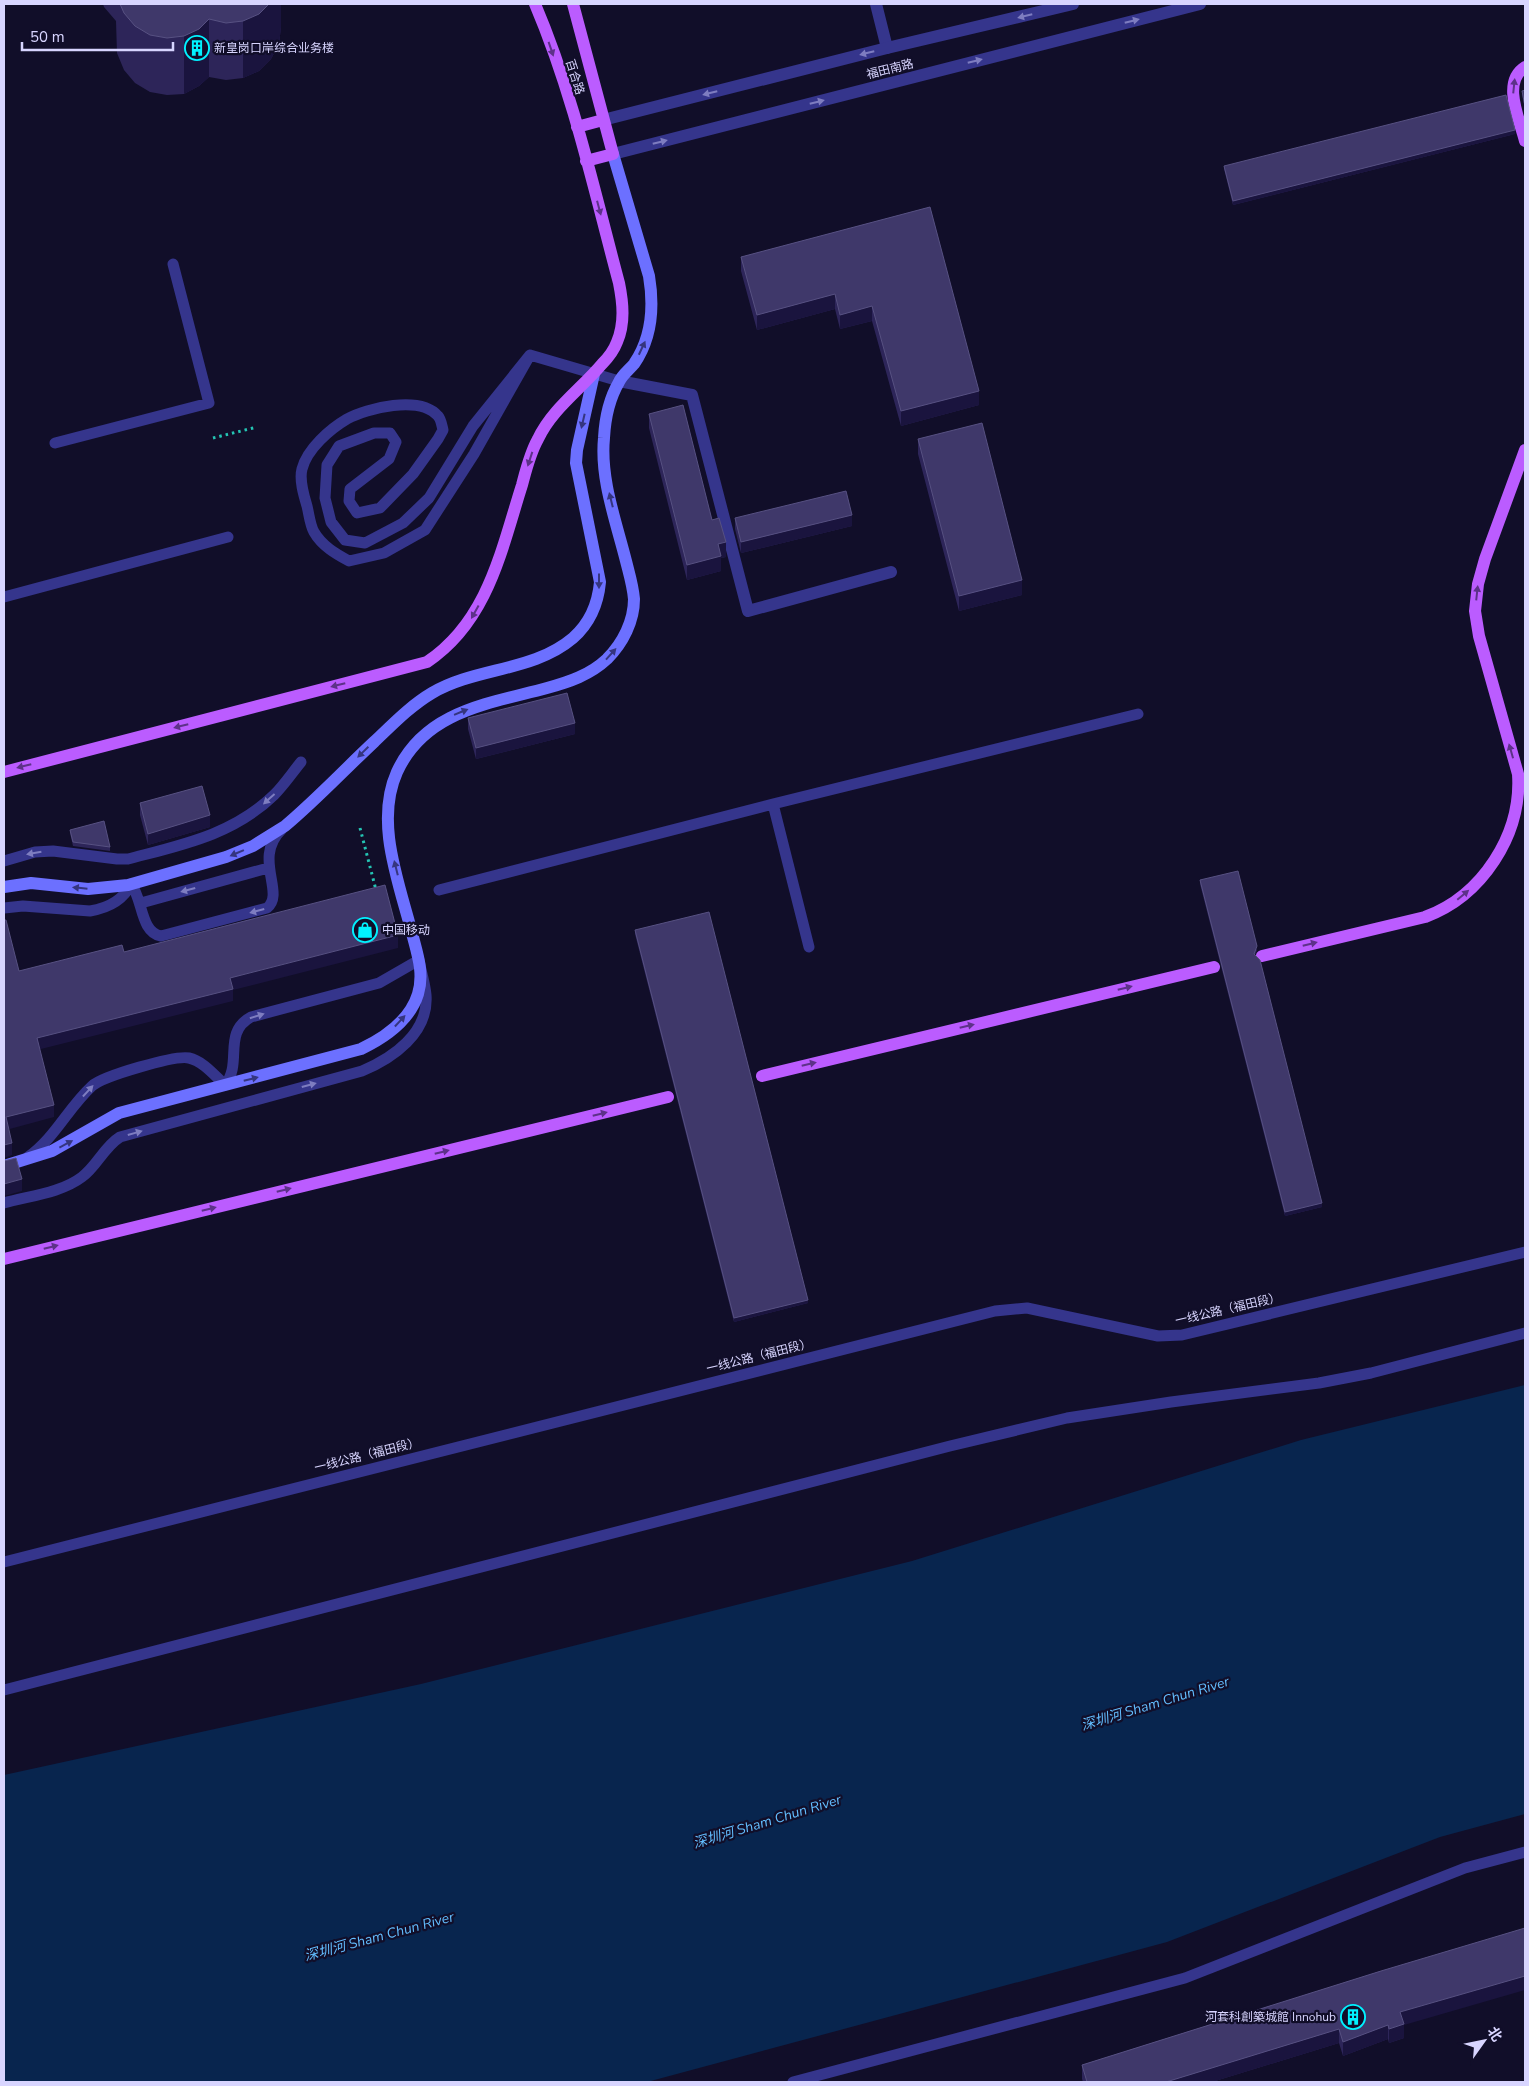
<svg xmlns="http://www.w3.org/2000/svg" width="1529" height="2086" font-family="'Nunito Sans','Noto Sans SC',sans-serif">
	<rect width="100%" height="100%" fill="#110e29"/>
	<path fill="#08254e" d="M1525 1385V1814L1440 1837 1167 1942 647 2082H4V1775L421 1684 912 1561 1301 1440Z"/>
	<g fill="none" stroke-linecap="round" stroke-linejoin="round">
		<path stroke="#24c4b3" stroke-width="3" stroke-dasharray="2.5 4" stroke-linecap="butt" d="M213 438 257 427
			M360 828 376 890"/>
		<path stroke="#35358c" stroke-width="11" d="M530 355 474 454 425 530 384 553 349 561C336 554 322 546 314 532 310 525 309 514 307 506 304 496 299 480 302 469 307 449 330 429 347 419 367 408 420 395 438 416 441 419 442 426 443 430L438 439 413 474 380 508 357 513 349 501 350 489 389 459 396 442 390 433H374L339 446 327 465 325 498 331 522 345 540 365 543 403 523 429 498 473 426Z
			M530 355 619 381
			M55 443 209 403 173 264
			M4 597 228 537
			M773 804 809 947
			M4 861 35 852 53 851 117 859H128C181 845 233 835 274 795 284 785 292 773 301 762
			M439 890 773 804 1138 714
			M141 903 268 868
			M4 908 23 906 90 911C108 908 123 901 131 884 143 899 140 932 161 936L267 908C286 893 252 858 282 829
			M4 1203C29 1196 61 1193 82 1177 97 1166 104 1147 120 1137L362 1071C393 1058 429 1033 426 995 425 983 421 972 419 960L379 983 251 1017C222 1033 243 1063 225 1085 215 1076 203 1061 189 1058 175 1055 103 1076 92 1086 68 1108 55 1138 28 1157
			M4 1562 995 1311 1027 1308 1158 1336 1182 1335 1525 1252
			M4 1690 950 1446 1067 1418 1171 1402 1319 1383 1371 1373 1525 1333
			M793 2082 1185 1978 1465 1868 1525 1852"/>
		<path stroke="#35358c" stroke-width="12" d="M876 4 887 48
			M619 381 692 395 748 611 891 572"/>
		<path stroke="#35358c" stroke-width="12" d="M603 120 887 48 1073 4
			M613 154 1200 4"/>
		<path stroke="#6c70ff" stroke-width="12" d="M4 887 31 883 88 889 128 885 226 857 253 846 285 826C316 800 344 770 374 742 392 725 410 706 432 693 476 667 533 672 573 638 590 623 598 604 600 582L576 463 577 450 594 374
			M4 1166 52 1151 119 1113 361 1049C384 1038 410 1020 418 994 424 974 418 956 413 937 400 885 374 823 397 772 425 711 488 704 547 688 569 682 590 675 607 659 623 643 634 621 634 599 633 586 629 573 626 561 616 521 600 479 604 438 605 419 609 399 619 382 622 375 629 370 634 364 652 338 654 306 649 276L613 154"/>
		<path stroke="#bb5cff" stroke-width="12" d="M573 4 613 154 586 161
			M1525 67C1501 82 1520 120 1525 141
			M577 127 603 120
			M4 772 427 662C488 621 501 551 522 485 526 470 530 453 538 439 552 409 581 389 602 364 608 358 614 350 617 342 625 323 623 303 619 283 594 190 573 93 535 4
			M1262 956 1425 917C1482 896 1522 835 1518 774L1479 636 1475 611 1478 584 1485 559 1525 450
			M762 1076 1214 967
			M4 1259 668 1097"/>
	</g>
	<path fill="#2d2559" d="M103 4H281V27L279 44 271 59 259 71 243 78 226 80 209 77 199 86 184 94 167 95 150 92 135 83 124 70 117 53 116 21 104 7Z
		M1525 90V110L1522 95V91Z
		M1515 134 1233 205 1224 169V166Z
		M930 207 979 405 901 426 872 321 840 329 835 309 757 330 741 271V257Z
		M649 414 712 520 726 557 721 558V571L687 580 649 428Z
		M918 439 1022 595 959 611 918 454Z
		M735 518 852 526 741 553 735 529Z
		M468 718 575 734 476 759 468 729Z
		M140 803 210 827 148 845 140 815Z
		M70 830 110 847V851L73 846 70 833Z
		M1200 880 1257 950 1255 955 1322 1207 1285 1216 1200 884Z
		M635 930 808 1303 734 1322 635 934Z
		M1381 1971 1404 2025V2038L1389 2043 1388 2039 1343 2056 1339 2043 1212 2082H1083L1082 2079V2065Z"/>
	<path fill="#1a143e" d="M269 4H281V27L279 44 271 59 259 71 243 78V21Z
		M209 19V77L199 86 184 94V36Z
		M1515 130V134L1233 205V201Z
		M835 294V309L757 330V315Z
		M872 306V321L840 329V315Z
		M979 391V405L901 426V411Z
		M852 515V526L741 553V542Z
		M726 542V557L721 558V571L687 580V565L718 544Z
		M1022 580V595L959 611V596Z
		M575 723V734L476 759V748Z
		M210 815V827L148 845V834Z
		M398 935V948L233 990V1001L37 1050V1038L230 978Z
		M54 1105V1117L6 1130V1117Z
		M12 1143V1155L4 1158V1145Z
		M22 1179V1191L4 1196V1184Z
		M1322 1203V1207L1285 1216V1212Z
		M808 1300V1303L734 1322V1318Z
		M1525 1976V1990L1404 2025V2038L1389 2043V2029L1400 2012Z
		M1388 2025V2039L1343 2056V2042Z
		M1339 2029V2043L1212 2082H1166Z"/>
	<path fill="#3f386a" stroke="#575182" d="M120 4H269L259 14 243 21 226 23 209 19 199 29 184 36 167 38 150 35 135 26 124 13Z
		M1525 90V106L1522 91Z
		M1506 95 1515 130 1233 201 1224 166Z
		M930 207 979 391 901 411 872 306 840 315 835 294 757 315 741 257Z
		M683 405 712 520 719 518 726 542 718 544 721 556 687 565 649 414Z
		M982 423 1022 580 959 596 918 439Z
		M846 491 852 515 741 542 735 518Z
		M567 693 575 723 476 748 468 718Z
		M202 786 210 815 148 834 140 803Z
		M104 821 110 847 73 842 70 830Z
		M1238 871 1257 946 1254 954 1260 960 1322 1203 1285 1212 1200 880Z
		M385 885 398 935 230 978 233 989 37 1038 54 1105 6 1117 12 1143 4 1145V920H6L19 971 122 945 124 952Z
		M709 912 808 1300 734 1318 635 930Z
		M16 1158 22 1179 4 1184V1161Z
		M1525 1928V1976L1400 2012 1404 2024 1389 2029 1388 2025 1343 2042 1339 2029 1166 2082H1087L1082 2065 1381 1971Z"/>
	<defs><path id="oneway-solid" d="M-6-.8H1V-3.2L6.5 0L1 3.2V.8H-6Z" transform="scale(1.25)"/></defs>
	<g fill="#7e7dc0">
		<use href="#oneway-solid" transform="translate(1025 16) rotate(166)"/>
		<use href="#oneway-solid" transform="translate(1132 21) rotate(-14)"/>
		<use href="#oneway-solid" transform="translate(867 53) rotate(166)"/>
		<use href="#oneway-solid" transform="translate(975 61) rotate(-14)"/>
		<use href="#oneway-solid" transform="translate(710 93) rotate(166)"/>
		<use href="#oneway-solid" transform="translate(817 102) rotate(-14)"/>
		<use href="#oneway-solid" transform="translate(660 142) rotate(-14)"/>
		<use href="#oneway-solid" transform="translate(269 799) rotate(138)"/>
		<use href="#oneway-solid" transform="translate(34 853) rotate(170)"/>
		<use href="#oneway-solid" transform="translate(188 890) rotate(165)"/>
		<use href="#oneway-solid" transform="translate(257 911) rotate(165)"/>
		<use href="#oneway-solid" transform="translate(257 1016) rotate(-17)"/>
		<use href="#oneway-solid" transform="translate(309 1085) rotate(-15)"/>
		<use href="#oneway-solid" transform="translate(88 1091) rotate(-47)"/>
		<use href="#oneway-solid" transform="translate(135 1133) rotate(-16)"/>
	</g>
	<g fill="#5d3189">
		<use href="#oneway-solid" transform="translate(551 49) rotate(71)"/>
		<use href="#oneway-solid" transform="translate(1514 86) rotate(-84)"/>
		<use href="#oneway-solid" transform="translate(599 208) rotate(75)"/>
		<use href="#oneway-solid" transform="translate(530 459) rotate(108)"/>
		<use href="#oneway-solid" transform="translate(1477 593) rotate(-84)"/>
		<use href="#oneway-solid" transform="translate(475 612) rotate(119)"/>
		<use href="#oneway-solid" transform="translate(338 685) rotate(166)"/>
		<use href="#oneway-solid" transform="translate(181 726) rotate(166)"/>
		<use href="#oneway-solid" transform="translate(1511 751) rotate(-106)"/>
		<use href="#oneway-solid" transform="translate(24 766) rotate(166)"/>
		<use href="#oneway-solid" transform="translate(1463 895) rotate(-40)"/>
		<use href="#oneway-solid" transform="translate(1310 944) rotate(-14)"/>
		<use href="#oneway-solid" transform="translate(1125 988) rotate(-14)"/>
		<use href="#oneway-solid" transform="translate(967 1026) rotate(-13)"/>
		<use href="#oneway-solid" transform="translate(809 1064) rotate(-13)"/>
		<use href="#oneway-solid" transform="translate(600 1114) rotate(-14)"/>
		<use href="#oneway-solid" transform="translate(442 1152) rotate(-14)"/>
		<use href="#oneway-solid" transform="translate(284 1190) rotate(-14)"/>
		<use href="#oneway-solid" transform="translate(209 1209) rotate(-14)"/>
		<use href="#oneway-solid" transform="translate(51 1247) rotate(-14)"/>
	</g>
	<g fill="#35357f">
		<use href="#oneway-solid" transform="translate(642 348) rotate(-65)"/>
		<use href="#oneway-solid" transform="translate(583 421) rotate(103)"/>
		<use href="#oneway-solid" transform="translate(611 500) rotate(-104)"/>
		<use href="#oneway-solid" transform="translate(599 581) rotate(90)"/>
		<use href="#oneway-solid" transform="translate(611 654) rotate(-48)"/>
		<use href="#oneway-solid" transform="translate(461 712) rotate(-22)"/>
		<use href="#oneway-solid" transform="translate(363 752) rotate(136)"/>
		<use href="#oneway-solid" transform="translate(237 853) rotate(157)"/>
		<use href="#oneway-solid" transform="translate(396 868) rotate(-104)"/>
		<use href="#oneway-solid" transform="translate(80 888) rotate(-174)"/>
		<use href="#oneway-solid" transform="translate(400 1021) rotate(-47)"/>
		<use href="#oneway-solid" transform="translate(251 1079) rotate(-14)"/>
		<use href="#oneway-solid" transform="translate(66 1144) rotate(-28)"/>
	</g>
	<defs>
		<symbol id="building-ring" viewBox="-11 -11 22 22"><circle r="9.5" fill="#110e29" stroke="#01f2ff" stroke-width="1.5"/><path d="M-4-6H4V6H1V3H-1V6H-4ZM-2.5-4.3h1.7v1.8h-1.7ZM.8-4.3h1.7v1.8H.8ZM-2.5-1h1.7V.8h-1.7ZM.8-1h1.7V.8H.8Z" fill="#01f2ff"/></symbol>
		<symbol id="shop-ring" viewBox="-11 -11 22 22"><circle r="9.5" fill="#110e29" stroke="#01f2ff" stroke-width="1.5"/><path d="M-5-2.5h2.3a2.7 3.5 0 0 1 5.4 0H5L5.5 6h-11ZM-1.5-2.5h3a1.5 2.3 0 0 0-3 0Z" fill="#01f2ff"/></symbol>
	</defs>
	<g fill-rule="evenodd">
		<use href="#building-ring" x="183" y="34" width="28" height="28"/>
		<use href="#shop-ring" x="351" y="916" width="28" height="28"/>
		<use href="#building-ring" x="1339" y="2003" width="28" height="28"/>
	</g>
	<g text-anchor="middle" stroke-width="4.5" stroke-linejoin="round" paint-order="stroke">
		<g font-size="12" fill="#d8d5ff" stroke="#110e29" text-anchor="start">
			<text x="214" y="52">新皇岗口岸综合业务楼</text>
			<text x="382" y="934">中国移动</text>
			<text x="1336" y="2021" text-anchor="end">河套科創築城館 Innohub</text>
		</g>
		<g font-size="12" fill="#d8d5ff" stroke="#110e29">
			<text transform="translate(890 69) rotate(-14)" y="4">福田南路</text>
			<text transform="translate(575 77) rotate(72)" y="4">百合路</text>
			<text transform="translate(1228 1309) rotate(-13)" y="4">一线公路（福田段）</text>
			<text transform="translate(759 1356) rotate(-14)" y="4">一线公路（福田段）</text>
			<text transform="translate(367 1455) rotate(-14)" y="4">一线公路（福田段）</text>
		</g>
		<g font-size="14" font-style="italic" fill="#63beff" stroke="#110e29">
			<text transform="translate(1155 1703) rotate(-17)" y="5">深圳河 Sham Chun River</text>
			<text transform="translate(767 1821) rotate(-17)" y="5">深圳河 Sham Chun River</text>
			<text transform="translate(379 1936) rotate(-15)" y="5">深圳河 Sham Chun River</text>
		</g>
	</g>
	<rect width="1529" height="2086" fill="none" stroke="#d8d5ff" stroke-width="10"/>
	<g transform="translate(1484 2041) rotate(57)" stroke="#110e29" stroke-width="4" paint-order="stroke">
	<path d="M0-4L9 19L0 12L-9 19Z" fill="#d8d5ff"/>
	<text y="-8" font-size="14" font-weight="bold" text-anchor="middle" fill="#d8d5ff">北</text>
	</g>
	<path d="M22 42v8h151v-8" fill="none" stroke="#d8d5ff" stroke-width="2.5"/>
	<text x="30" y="42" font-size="15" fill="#d8d5ff" stroke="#110e29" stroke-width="4" paint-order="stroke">50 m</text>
</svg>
